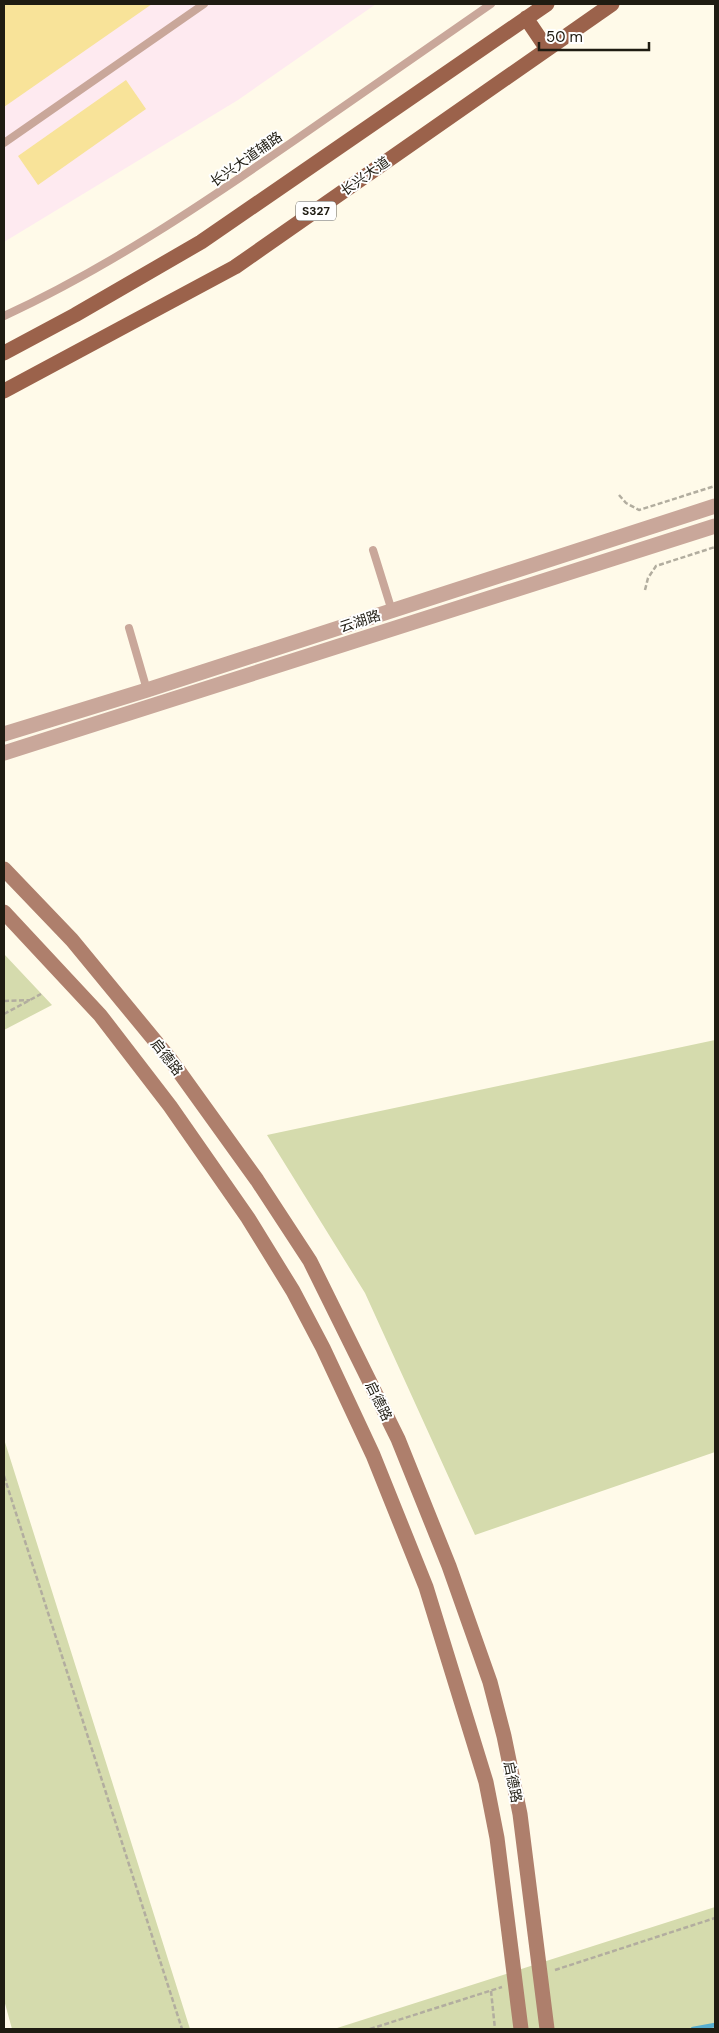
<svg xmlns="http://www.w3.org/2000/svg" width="719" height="2033" font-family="'DM Sans','Noto Sans SC',sans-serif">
	<rect width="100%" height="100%" fill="#fffae9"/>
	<path fill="#feeaf0" d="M4 4H376L238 100 4 242Z"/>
	<path fill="#d5dbad" d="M4 954 52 1005 4 1030Z
		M715 1040V1452L475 1535 365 1293 267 1135Z
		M4 1439 190 2029H12L4 2000Z
		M715 1907V2029H334Z"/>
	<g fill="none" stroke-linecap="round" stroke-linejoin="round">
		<path stroke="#57aed0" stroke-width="4.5" d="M693 2029 715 2025"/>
	</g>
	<path fill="#f8e399" d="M4 4H152L4 107Z
		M126 80 146 109 38 185 18 156Z"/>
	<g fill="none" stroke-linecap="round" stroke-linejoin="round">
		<path stroke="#b2ad9f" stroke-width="2.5" stroke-dasharray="5 2.5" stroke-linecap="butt" d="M619 495 626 503 639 510 715 486
			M645 590 648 578 656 566 715 547
			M4 1001 30 1000
			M4 1014 41 994
			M4 1476 182 2029
			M555 1970 715 1918
			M491 1991 495 2029
			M370 2029 502 1987"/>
		<path stroke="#c9a79a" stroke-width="8" d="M4 143 204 4
			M4 316C108 268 204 203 298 138 362 93 427 49 491 4
			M373 550 392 611
			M129 628 147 690"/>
		<path stroke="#c9a79a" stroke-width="15" d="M4 734 147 690 715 506
			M4 753 715 526"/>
		<path stroke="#ae7f6c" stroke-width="15" d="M4 869 72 940 170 1059 257 1180 310 1261 398 1439 449 1566 490 1682 504 1736 520 1814 547 2029
			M4 912 100 1015 170 1106 248 1218 293 1291 323 1348 373 1455 426 1587 486 1782 497 1838 521 2029"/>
		<path stroke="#9b624b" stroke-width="15" d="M526 18 547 49
			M4 353 75 315 201 242 547 4
			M4 391 235 267 612 4"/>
	</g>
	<g text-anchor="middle" stroke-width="4" stroke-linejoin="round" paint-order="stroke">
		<rect fill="#fff" stroke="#626059" stroke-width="1" x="296" y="201.5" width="40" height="19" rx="4"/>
		<g font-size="12" font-weight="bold" fill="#1f1c12">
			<text x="316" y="215">S327</text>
		</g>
		<g font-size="14" fill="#1f1c12" stroke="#fff">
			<text transform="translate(246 159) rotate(-35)" y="5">长兴大道辅路</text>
			<text transform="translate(365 176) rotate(-35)" y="5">长兴大道</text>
			<text transform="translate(360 621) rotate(-18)" y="5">云湖路</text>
			<text transform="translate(167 1057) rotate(52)" y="5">启德路</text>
			<text transform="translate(379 1401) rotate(64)" y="5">启德路</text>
			<text transform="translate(513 1782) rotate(79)" y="5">启德路</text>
		</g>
	</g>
	<rect width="719" height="2033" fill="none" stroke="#1f1c12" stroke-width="10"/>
	<path d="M539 42v8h110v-8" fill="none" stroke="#1f1c12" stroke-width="2.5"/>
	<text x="546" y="42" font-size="15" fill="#1f1c12" stroke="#ffffff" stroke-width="4" paint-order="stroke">50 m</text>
</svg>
